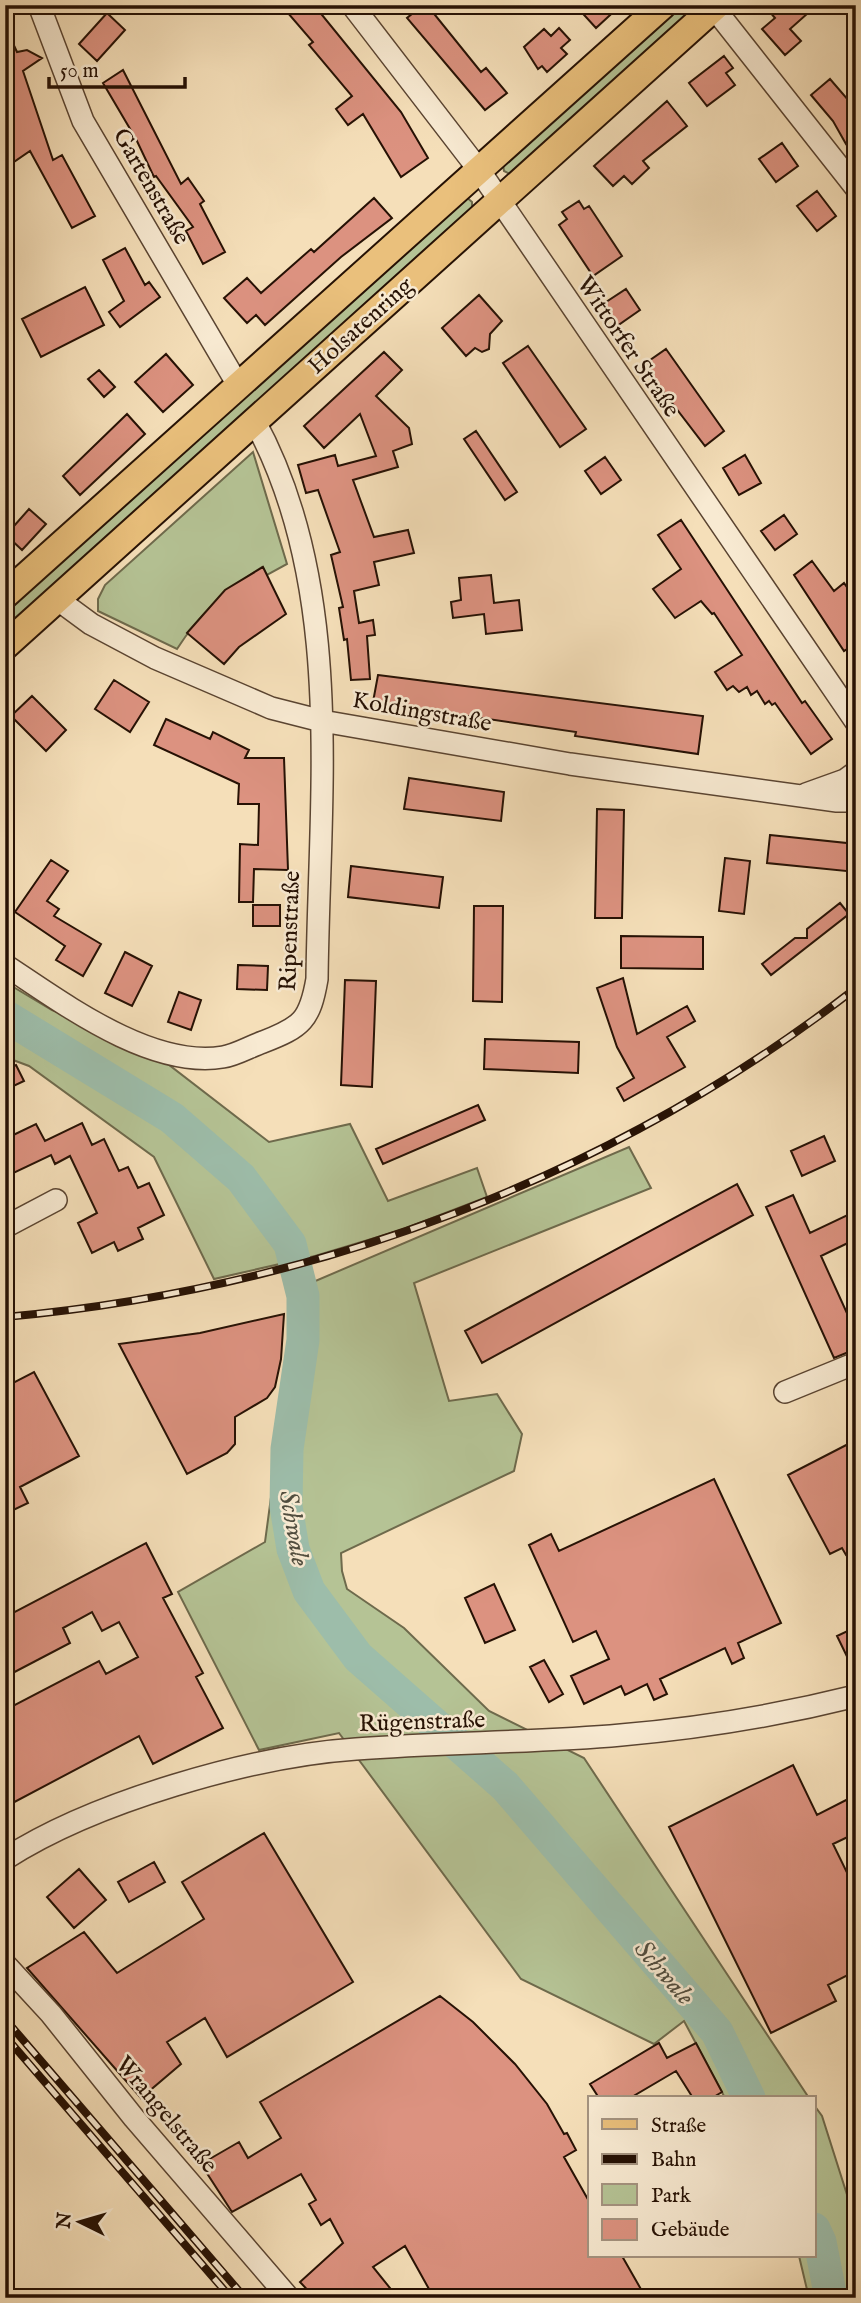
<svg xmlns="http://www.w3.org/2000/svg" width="861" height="2303" font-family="'IM FELL English',serif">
	<rect width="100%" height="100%" fill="#f5dfb9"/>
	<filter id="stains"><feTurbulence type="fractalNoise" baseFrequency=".00286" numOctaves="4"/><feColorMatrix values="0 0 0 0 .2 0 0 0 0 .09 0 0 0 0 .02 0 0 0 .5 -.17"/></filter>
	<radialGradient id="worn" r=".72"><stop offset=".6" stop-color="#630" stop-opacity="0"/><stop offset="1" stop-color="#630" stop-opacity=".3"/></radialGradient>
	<path fill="#b5c395" stroke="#6e6a4c" stroke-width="2" d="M674 5H702L510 174 504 171 503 165Z
		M465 196 472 202V211L5 632V603Z
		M253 452 287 564 267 575 262 567C226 590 200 613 177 649L98 611V599L105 585Z
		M5 982 52 1010 147 1048 269 1142 350 1124 388 1201 477 1168 487 1197 401 1230 315 1256 214 1279 154 1157 29 1066 5 1057Z
		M629 1147 651 1188 414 1283 449 1401 497 1394 522 1434 514 1471 341 1553 342 1571 347 1589 404 1628 489 1711 584 1758 809 2098H725L684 2021 654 2044 521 1979 339 1733 259 1750 178 1592 265 1542 299 1288Z
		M814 2105 822 2116 856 2223V2298H809L799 2256H814Z"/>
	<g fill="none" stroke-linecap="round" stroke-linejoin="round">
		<path stroke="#9dbdaa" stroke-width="33" d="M5 1016 172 1118 241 1178 290 1244 303 1296V1340L287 1449 286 1506 293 1549 309 1591 358 1657 505 1786 717 2032 749 2098
			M814 2229 820 2242 831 2298"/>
	</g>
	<path fill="#dc9280" stroke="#261104" stroke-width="2" d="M281 5H314L401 112 428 158 401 177 363 114 348 125 336 109 352 96 309 45 313 42Z
		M423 5H427L481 72 486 68 507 93 485 110 407 18Z
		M575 5H621L596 28Z
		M764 5H817L790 29 801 41 785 55 762 29 775 18Z
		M107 13 125 30 97 61 79 44Z
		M5 26 17 52 27 50 42 58 23 71 53 160 62 155 95 216 72 228 30 151 5 168Z
		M559 28 570 40 561 48 567 54 547 72 542 66 538 69 524 47 544 29 551 36Z
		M724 56 733 68 726 73 735 85 707 106 689 83Z
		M123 70 181 184 188 178 204 201 200 204 225 252 203 264 186 231 193 227 156 176 154 177 136 139 103 83Z
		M830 79 856 109V137L846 144 833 121 811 95Z
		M667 101 687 126 643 161 649 168 632 184 624 176 613 186 594 166Z
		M782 143 798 166 776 182 759 159Z
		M817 191 836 216 817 231 797 206Z
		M374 198 392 218 341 257 265 325 256 315 247 323 224 298 247 278 261 293 311 249 314 252Z
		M579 201 584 209 589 206 622 256 593 276 559 225 567 219 562 212Z
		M125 248 145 285 149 282 160 297 120 327 109 312 124 301 103 260Z
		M85 287 104 325 41 357 22 319Z
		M626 289 640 310 617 326 603 304Z
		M479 295 502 321 490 334 489 349 482 352 475 348 466 356 442 328Z
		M528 346 586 429 560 447 503 363Z
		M666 349 724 431 705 446 643 365Z
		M384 352 402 370 376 396 409 428 412 444 393 451 398 467 353 480 374 537 408 530 414 553 374 562 379 585 354 591 359 623 373 620 375 635 367 636 370 679 351 680 347 639 344 640 339 608 343 607 331 555 340 552 318 490 306 493 298 465 335 455 338 466 376 456 360 414 324 448 304 426Z
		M166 354 193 385 163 412 135 382Z
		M99 370 115 387 104 397 88 379Z
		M127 414 145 434 80 495 63 476Z
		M476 431 517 492 505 500 464 439Z
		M745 455 761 483 739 495 723 468Z
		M605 457 621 480 601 494 585 471Z
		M29 509 46 524 22 550 6 535Z
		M784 515 797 534 775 550 761 531Z
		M681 520 802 703 805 701 832 739 811 754 775 703 772 705 769 701 765 704 757 691 751 695 747 687 739 692 733 686 727 690 715 672 742 655 714 613 712 614 701 601 675 618 653 589 681 569 658 535Z
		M812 561 834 591 844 583 856 600V643L844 651 794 575Z
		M263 567 286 614 239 647 224 664 187 633 225 590Z
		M491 575 494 603 519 600 522 630 486 634 484 614 453 618 451 602 461 600 459 578Z
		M378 675 703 716 698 754 575 736 576 732 373 702Z
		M114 680 149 702 130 732 95 709Z
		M32 696 66 730 46 751 11 716Z
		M166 719 210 739 213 732 249 750 245 758H284L288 870 254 869 253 902H239L240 844 258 845 259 804H238L239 784 154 745Z
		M409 778 504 792 501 821 404 809Z
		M597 809 624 810 622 918H595Z
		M770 835 856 844V872L767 863Z
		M725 858 750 861 744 914 719 911Z
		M51 860 68 871 47 901 59 909 54 916 101 944 83 976 56 960 65 946 15 912Z
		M351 866 443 877 439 908 348 897Z
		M840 903 849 914 771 975 762 964 795 938H807V929Z
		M253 905H280V926H253Z
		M474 906H503L502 1002 473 1001Z
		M621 936 703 937V969L621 968Z
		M125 952 152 966 132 1006 105 993Z
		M238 965 268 966 267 990 237 989Z
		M623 978 637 1034 687 1006 695 1021 667 1037 685 1067 624 1101 617 1088 634 1078 617 1047 597 988Z
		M345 980 376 981 372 1087 341 1085Z
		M179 992 201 1000 191 1030 168 1022Z
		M485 1039 579 1042 578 1073 484 1069Z
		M16 1065 24 1081 5 1090V1070Z
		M478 1105 485 1120 383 1164 376 1149Z
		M82 1123 92 1145 104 1139 119 1171 128 1167 138 1188 149 1183 164 1215 138 1228 143 1239 118 1251 114 1242 92 1253 78 1223 97 1213 70 1156 55 1164 51 1155 5 1177V1139L36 1124 45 1141Z
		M824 1136 835 1161 802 1176 791 1151Z
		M737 1184 753 1215 482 1363 465 1331Z
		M793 1195 810 1233 856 1211V1239L821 1256 856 1333V1349L834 1358 766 1207Z
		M284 1314 281 1359 275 1387 267 1398 235 1417V1444L227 1453 187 1474 119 1344 200 1333Z
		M34 1372 79 1456 20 1487 28 1503 5 1514V1387Z
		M856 1440V1550L846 1555 842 1548 830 1554 788 1475Z
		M714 1479 781 1623 738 1643 744 1658 732 1664 725 1648 660 1679 667 1694 654 1700 647 1684 625 1695 621 1686 584 1704 571 1676 609 1659 596 1631 573 1642 529 1545 551 1534 559 1551Z
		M146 1543 172 1594 163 1598 203 1673 196 1677 223 1728 153 1764 139 1736 5 1807V1710L99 1661 106 1674 138 1657 119 1622 102 1631 92 1612 63 1628 70 1643 5 1677V1617Z
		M494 1584 515 1630 485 1643 465 1598Z
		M856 1627V1675L837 1636Z
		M544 1660 563 1694 549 1702 530 1667Z
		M793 1765 817 1815 856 1795V1833L833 1844 856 1891V1971L828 1985 836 2001 771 2033 669 1827Z
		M264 1833 353 1982 227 2057 205 2018 167 2042 181 2064 141 2098 27 1968 84 1932 117 1973 204 1919 182 1882Z
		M154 1862 165 1882 129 1902 118 1882Z
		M79 1869 106 1900 74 1928 47 1897Z
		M440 1996 473 2022 515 2064 547 2104 564 2134 567 2133 576 2150 564 2157 590 2203V2256H622L646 2298H434L405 2246 373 2267 398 2298H315L300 2282 343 2243 330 2219 321 2225 309 2204 316 2200 301 2174 232 2212 201 2164 239 2142 248 2158 281 2138 260 2102Z
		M659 2043 667 2058 696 2043 722 2092 712 2098H693L676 2071 630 2098H599L590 2084Z"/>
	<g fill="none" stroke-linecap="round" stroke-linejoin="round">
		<defs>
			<path id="minor" d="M39 5 83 121 238 385
				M352 5 479 170 856 722
				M714 8 856 188
				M57 599 91 624 155 658 271 708 322 721 570 764 837 801H856
				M806 794 845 780 856 772
				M5 965C63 1003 150 1069 223 1057 236 1055 251 1046 263 1042 302 1027 310 1020 317 979 319 796 346 587 254 420
				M5 1227 56 1200
				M785 1392 856 1363
				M5 1859C93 1802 252 1756 356 1749 444 1742 533 1743 621 1735 703 1728 776 1716 856 1696
				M5 1964 51 2014 134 2118 289 2298"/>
			<path id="major" d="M5 595 663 5
				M5 646 717 5"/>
		</defs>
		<use href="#minor" stroke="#5a4431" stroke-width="24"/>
		<use href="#major" stroke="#261104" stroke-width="30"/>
		<use href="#minor" stroke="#f8ead2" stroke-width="21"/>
		<use href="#major" stroke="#eac07c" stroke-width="26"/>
		<defs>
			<path id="rail" d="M5 1317C314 1289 611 1178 856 988
				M5 2019 245 2298
				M5 2036 231 2298"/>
		</defs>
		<use href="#rail" stroke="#261104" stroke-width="8"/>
		<use href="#rail" stroke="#f8ead2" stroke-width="5" stroke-dasharray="16" stroke-linecap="butt"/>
	</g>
	<g text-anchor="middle" stroke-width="5" stroke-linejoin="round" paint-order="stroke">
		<g font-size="24" fill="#261104" stroke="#f8ead2">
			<text transform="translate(152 186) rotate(60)" y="8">Gartenstraße</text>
			<text transform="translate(360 325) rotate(-42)" y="8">Holsatenring</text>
			<text transform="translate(629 346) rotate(56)" y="8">Wittorfer Straße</text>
			<text transform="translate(422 711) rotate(10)" y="8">Koldingstraße</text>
			<text transform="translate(289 931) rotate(-88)" y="8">Ripenstraße</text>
			<text transform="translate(422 1721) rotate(-2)" y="8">Rügenstraße</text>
			<text transform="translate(167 2114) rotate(50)" y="8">Wrangelstraße</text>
		</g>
		<g font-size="26" font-style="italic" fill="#504d3e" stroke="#f8ead2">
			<text transform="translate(295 1528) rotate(80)" y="9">Schwale</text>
			<text transform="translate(665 1972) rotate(49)" y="9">Schwale</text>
		</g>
	</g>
	<rect width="861" height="2303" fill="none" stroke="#f5dfb9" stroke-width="28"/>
	<rect x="7" y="7" width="847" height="2289" fill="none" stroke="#261104" stroke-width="3.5"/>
	<rect x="14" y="14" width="833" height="2275" fill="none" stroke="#261104" stroke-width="2"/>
	<rect x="588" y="2096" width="228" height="161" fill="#f8ead2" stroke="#a49380" stroke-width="2"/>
	<rect x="602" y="2119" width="35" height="10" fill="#eac07c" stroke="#a49380" stroke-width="2"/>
	<text x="651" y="2132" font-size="21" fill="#261104">Straße</text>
	<rect x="602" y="2154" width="35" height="10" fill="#261104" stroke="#a49380" stroke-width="2"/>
	<text x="651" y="2166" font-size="21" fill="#261104">Bahn</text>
	<rect x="602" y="2184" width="35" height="21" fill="#b5c395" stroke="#a49380" stroke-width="2"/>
	<text x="651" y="2202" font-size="21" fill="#261104">Park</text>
	<rect x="602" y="2219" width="35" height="21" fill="#dc9280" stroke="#a49380" stroke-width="2"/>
	<text x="651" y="2236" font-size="21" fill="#261104">Gebäude</text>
	<g transform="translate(80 2222) rotate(275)" stroke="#f8ead2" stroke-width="5" paint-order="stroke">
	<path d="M0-5L12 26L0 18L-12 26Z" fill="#261104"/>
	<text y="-10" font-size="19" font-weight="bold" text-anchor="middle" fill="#261104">N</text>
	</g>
	<path d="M49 77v10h136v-10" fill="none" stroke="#261104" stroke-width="3.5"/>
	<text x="60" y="77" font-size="21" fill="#261104" stroke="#f8ead2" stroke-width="5" paint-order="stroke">50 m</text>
	<rect width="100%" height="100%" filter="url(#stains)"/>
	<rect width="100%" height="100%" fill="url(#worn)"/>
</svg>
